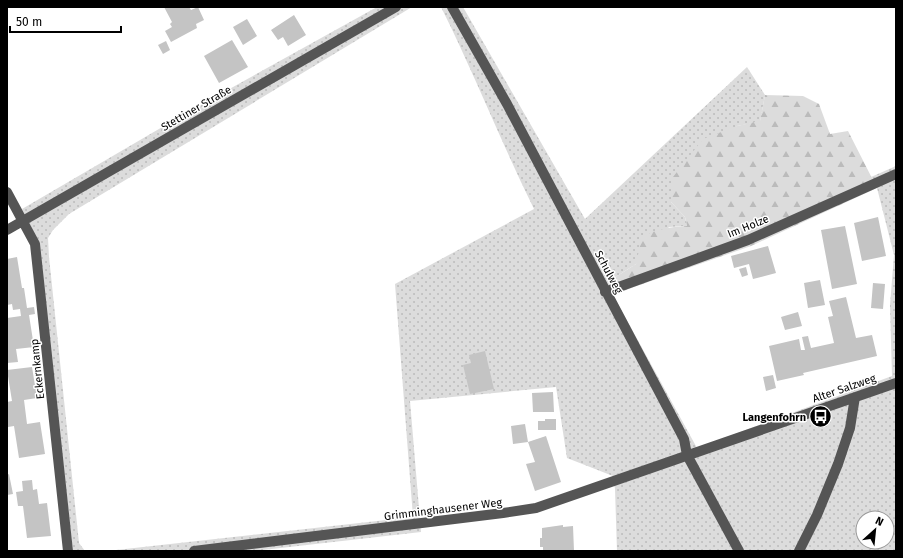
<svg xmlns="http://www.w3.org/2000/svg" width="903" height="558" font-family="'Fira Sans',sans-serif">
	<defs>
		<pattern id="grass-dots" width="8" height="8" patternUnits="userSpaceOnUse"><rect width="8" height="8" fill="#dcdcdc"/><path d="M2 2h.1M6 6h.1" fill="none" stroke="#bbb" stroke-width="1.8" stroke-linecap="round"/></pattern>
		<pattern id="forest-firs" width="22" height="20" patternUnits="userSpaceOnUse"><rect width="22" height="20" fill="#dcdcdc"/><path d="M5 1l3.5 6h-7zM16 11l3.5 6h-7z" fill="#bbb"/></pattern>
	</defs>
	<rect width="100%" height="100%" fill="#fff"/>
	<path fill="url(#grass-dots)" fill-rule="evenodd" d="M377 7H412L69 214 53 230 48 238 49 257 79 543 85 551H73L38 241 22 209 188 112Z
		M441 7H463L585 219 747 67 765 95 760 122 737 126 671 202 685 217 687 226 669 227 636 264 614 278 634 287 613 295 697 448 892 376 890 305 894 255 877 188 871 177 896 166V551H617L615 489 613 476 567 458 556 387 410 401 421 532 254 551H107L413 517 395 284 534 209C501 142 474 73 441 7ZM863 518H887V542H863Z"/>
	<path fill="url(#forest-firs)" d="M765 95 803 96 819 104 830 134 848 131 877 188 751 246 634 287 614 278 636 264 642 237C656 229 670 227 687 226L685 217 671 202 673 177 703 139 737 126 760 121Z"/>
	<path fill="#c4c4c4" d="M164 7H189L191 10 198 7 204 20 196 24 197 28 171 42 165 31 172 27 170 24 172 22Z
		M294 15 306 35 288 46 283 37 278 40 271 30Z
		M247 19 257 36 243 45 233 27Z
		M232 40 248 67 219 83 204 56Z
		M166 41 170 50 163 54 158 45Z
		M878 217 886 256 862 261 854 223Z
		M845 226 857 284 832 289 821 230Z
		M768 246 776 273 753 279 749 264 734 268 731 256Z
		M17 257 22 288H24L27 308 34 307 35 314 29 315 34 347 16 349 18 362 7 363V318L21 316 20 309 13 310 12 304 7 305V259Z
		M746 267 748 275 742 277 739 269Z
		M820 280 825 305 808 308 804 283Z
		M873 283 885 284 883 309 871 308Z
		M846 297 856 338 872 335 877 356 803 373 804 375 777 381 769 346 799 339 801 350H805L802 337 808 336 811 348 834 343 828 317 833 316 829 301Z
		M798 312 802 326 785 330 781 317Z
		M485 351 494 389 470 394 463 365 471 363 469 355Z
		M32 367 37 398 24 400 27 424 40 422 45 454 19 458 14 426 8 427 7 417V402L12 401 7 370Z
		M773 375 776 388 766 391 763 377Z
		M553 392 554 412H533L532 393Z
		M545 419H556V430H538V421H545Z
		M525 424 528 442 513 444 511 426Z
		M546 436 561 482 535 491 526 464 535 462 528 442Z
		M9 474 13 494 7 495V475Z
		M32 480 33 490 37 489 39 504 47 503 51 536 27 538 23 506H18L16 492 23 491 22 481Z
		M563 525V527L573 526 574 551H543V547H540V538H542V528Z"/>
	<g fill="none" stroke-linecap="round" stroke-linejoin="round">
		<path stroke="#555" stroke-width="10" d="M452 7 507 104 684 439 687 455 739 551
			M7 192 35 244 68 551
			M7 230 396 7
			M605 292 748 240 896 174
			M194 551 503 513 536 508 896 383
			M799 551 817 515 838 464 850 428 855 397"/>
	</g>
	<defs>
		<symbol id="bus-disc" viewBox="-11 -11 22 22"><circle r="9.5" fill="#000" stroke="#fff"/><path d="M-5-6H5V4H4V6H2V4H-2V6H-4V4H-5ZM-3.5-4V0h7V-4ZM-3.5 1.2v1.5H-2V1.2ZM2 1.2v1.5H3.5V1.2Z" fill="#fff"/></symbol>
	</defs>
	<g fill-rule="evenodd">
		<use href="#bus-disc" x="808" y="404" width="25" height="25"/>
	</g>
	<g text-anchor="middle" stroke-width="3" stroke-linejoin="round" paint-order="stroke">
		<g font-size="11" fill="#000" stroke="#fff">
			<text transform="translate(196 108) rotate(-30)" y="4">Stettiner Straße</text>
			<text transform="translate(748 226) rotate(-22)" y="4">Im Holze</text>
			<text transform="translate(609 272) rotate(62)" y="4">Schulweg</text>
			<text transform="translate(37 369) rotate(-96)" y="4">Eckernkamp</text>
			<text transform="translate(844 388) rotate(-19)" y="4">Alter Salzweg</text>
			<text transform="translate(443 509) rotate(-7)" y="4">Grimminghausener Weg</text>
		</g>
		<g font-size="11" font-weight="bold" fill="#000" stroke="#fff" text-anchor="end">
			<text x="806" y="421">Langenfohrn</text>
		</g>
	</g>
	<rect width="903" height="558" fill="none" stroke="#000000" stroke-width="16"/>
	<g transform="translate(875 530) rotate(27)"><circle r="19" fill="#ffffff" stroke="#999999"/>
	<path d="M0-3L7 15L0 10L-7 15Z" fill="#000000"/>
	<text y="-6" font-size="11" font-weight="bold" text-anchor="middle" fill="#000000">N</text>
	</g>
	<path d="M10 26v6h111v-6" fill="none" stroke="#000000" stroke-width="2"/>
	<text x="16" y="26" font-size="12" fill="#000000" stroke="#ffffff" stroke-width="3" paint-order="stroke">50 m</text>
</svg>
